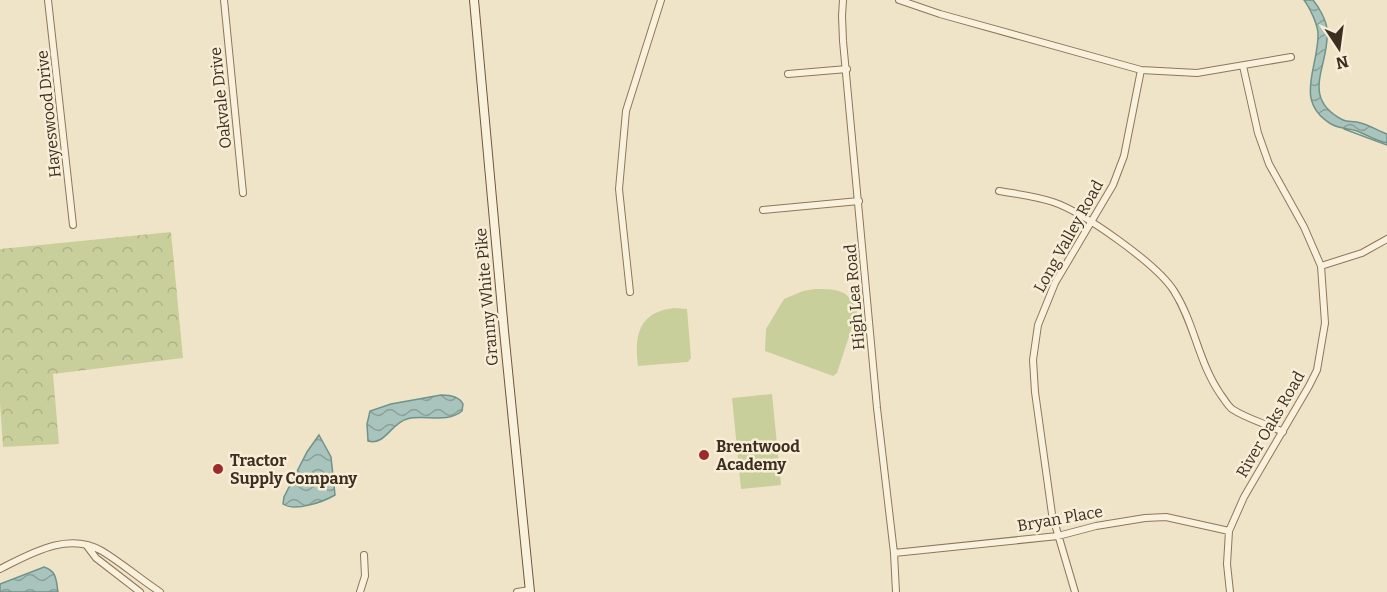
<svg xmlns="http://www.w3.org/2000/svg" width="1387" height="592" font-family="Bitter,serif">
	<defs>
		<pattern id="forest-crowns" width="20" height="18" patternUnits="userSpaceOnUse" patternTransform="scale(1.5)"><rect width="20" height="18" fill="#c9cf9b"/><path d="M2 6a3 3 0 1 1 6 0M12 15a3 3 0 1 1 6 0" fill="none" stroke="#aeb285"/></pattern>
		<pattern id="water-waves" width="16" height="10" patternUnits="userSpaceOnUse" patternTransform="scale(1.5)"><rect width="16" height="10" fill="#a9c4bc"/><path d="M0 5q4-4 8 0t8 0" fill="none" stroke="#8ba098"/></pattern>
	</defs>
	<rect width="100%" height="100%" fill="#f0e4c8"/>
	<path fill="url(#forest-crowns)" d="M171 232 183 358 53 374 59 444 3 447 0 403V249Z"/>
	<path fill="#c9cf9b" d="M815 289C837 289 849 289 857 312L837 373 833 376 765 351 766 329 784 299 803 291Z
		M674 308 687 309 691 358 688 362 638 366C634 335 639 312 674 308Z
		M772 394 781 485 741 489 732 398Z"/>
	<path fill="url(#water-waves)" stroke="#6f938a" stroke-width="1.5" d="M1304 0H1313C1319 7 1326 20 1327 29 1331 64 1298 97 1343 120 1347 122 1352 121 1357 122 1367 124 1377 130 1387 134V143C1376 141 1367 135 1357 131 1348 128 1340 129 1331 124 1293 101 1319 67 1318 34 1318 25 1310 8 1304 0Z
		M441 395C449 395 459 396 463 404L462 411C447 424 424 414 407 419 391 423 385 446 368 441L367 424 370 411 391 404Z
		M319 435 331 457 335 495C323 502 295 512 283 504L284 497 307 452Z
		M44 567C57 571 56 580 58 592H0V584Z"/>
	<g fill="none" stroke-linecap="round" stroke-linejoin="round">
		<path stroke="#6f938a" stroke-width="1.5" d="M1344 129 1387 145"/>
		<defs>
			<path id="street" d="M48 0 73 225
				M224 0 243 193
				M843 0 842 16 843 41 877 408 894 553 896 592
				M899 0 940 14 1141 70 1197 73 1291 57
				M788 74 847 69
				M999 191C1017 194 1035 196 1053 202 1083 212 1157 264 1174 291 1195 324 1198 362 1221 395 1224 399 1228 406 1232 409 1247 419 1267 424 1283 432
				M763 210 859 201
				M1321 266 1362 253 1387 239
				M630 292 619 189 626 111 661 0
				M87 546 96 558 140 592
				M894 553 1058 536 1096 526 1145 518 1166 517 1229 531
				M0 569C30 554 68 531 102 551 122 563 140 579 160 592
				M360 592 365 576 364 555
				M517 592 530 590
				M1075 592 1052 514 1035 392 1033 360 1038 325 1055 283 1113 185 1124 156 1141 70
				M1230 592 1227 564 1229 531 1244 497 1309 386 1317 370 1325 323 1321 266 1304 227 1269 164 1258 133 1243 66"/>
			<path id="secondary" d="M474 0 504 331 530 592"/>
		</defs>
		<use href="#street" stroke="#8d765c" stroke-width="8"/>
		<use href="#secondary" stroke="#6f573f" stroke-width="10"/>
		<use href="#street" stroke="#faf1dc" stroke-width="6"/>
		<use href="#secondary" stroke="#faf1dc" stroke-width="8"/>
	</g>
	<g fill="#9e2a2b" stroke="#f7eed8" stroke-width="2">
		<circle cx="704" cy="455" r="6"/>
		<circle cx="218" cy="469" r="6"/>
	</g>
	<g text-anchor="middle" stroke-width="5" stroke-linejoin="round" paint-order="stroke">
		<g font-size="16" fill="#3d2e20" stroke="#f7eed8">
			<text transform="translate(220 98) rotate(-96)" y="6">Oakvale Drive</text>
			<text transform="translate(48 114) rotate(-96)" y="6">Hayeswood Drive</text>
			<text transform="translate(1068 236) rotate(-61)" y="6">Long Valley Road</text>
			<text transform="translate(486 297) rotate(-95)" y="6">Granny White Pike</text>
			<text transform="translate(854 297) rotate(-95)" y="6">High Lea Road</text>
			<text transform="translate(1270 424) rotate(-60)" y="6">River Oaks Road</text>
			<text transform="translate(1060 518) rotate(-10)" y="6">Bryan Place</text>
		</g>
		<g font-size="16" font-weight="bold" fill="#3d2e20" stroke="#f7eed8" text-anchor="start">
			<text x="716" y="452">Brentwood<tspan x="716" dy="18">Academy</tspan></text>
			<text x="230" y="466">Tractor<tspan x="230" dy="18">Supply Company</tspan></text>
		</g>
	</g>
	<g transform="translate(1339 48) rotate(167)" stroke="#f7eed8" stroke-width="4.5" paint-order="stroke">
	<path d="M0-4.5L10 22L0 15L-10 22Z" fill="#3d2e20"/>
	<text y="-9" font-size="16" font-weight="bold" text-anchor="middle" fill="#3d2e20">N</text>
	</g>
</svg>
